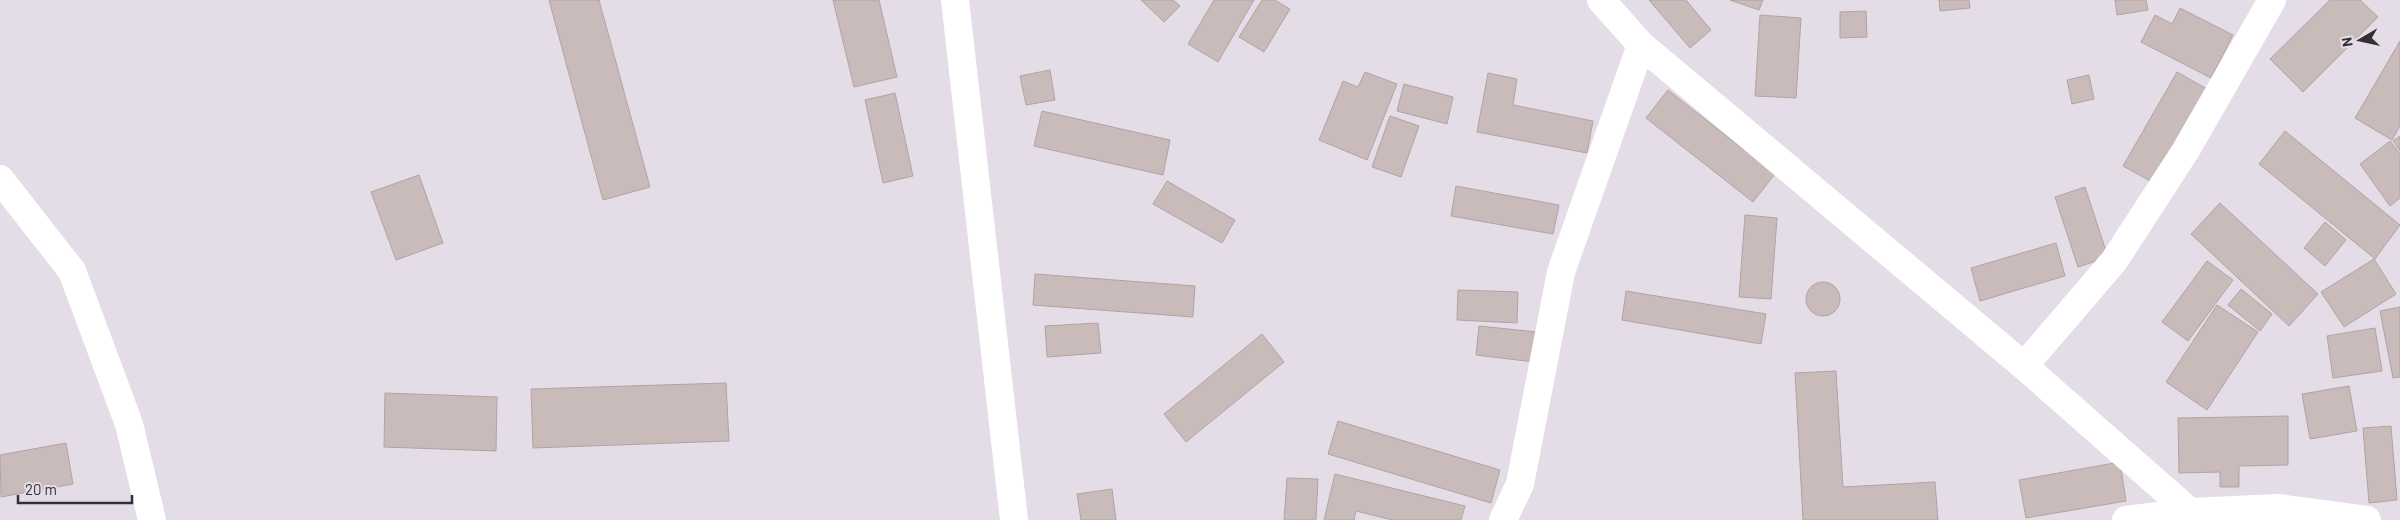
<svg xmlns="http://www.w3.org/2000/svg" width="2400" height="520" font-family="Barlow,sans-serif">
	<rect width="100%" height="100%" fill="#e4dde8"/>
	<path fill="#c9bbba" stroke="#b1a3a2" d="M549 0H599L650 187 603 200Z
		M833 0H879L897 77 854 87Z
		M1141 0H1173L1180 6 1164 22Z
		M1214 0H1254L1218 62 1188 44Z
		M1262 0H1275L1290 9 1264 52 1239 37Z
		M1649 0H1686L1711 30 1690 48Z
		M1730 0H1763L1759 10Z
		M1939 0H1969L1970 8 1940 11Z
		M2115 0H2146L2148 10 2117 15Z
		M2330 0H2360L2378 17 2303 92 2270 59Z
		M2180 8 2233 35 2211 78 2141 42 2155 15 2172 24Z
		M1866 11 1867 37 1840 38V12Z
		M1760 15 1801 18 1796 98 1755 96Z
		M2400 41V126L2392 140 2355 118Z
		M1050 70 1055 100 1026 105 1020 76Z
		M1365 72 1397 84 1367 160 1319 140 1343 81 1358 87Z
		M2177 72 2207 89 2154 183 2123 166Z
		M1488 73 1517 79 1513 105 1593 121 1587 153 1477 132Z
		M2089 75 2094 99 2072 104 2067 80Z
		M1404 84 1453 97 1447 124 1397 111Z
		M1668 90 1775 174 1753 202 1646 118Z
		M895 93 913 176 883 183 865 100Z
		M1042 111 1170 140 1163 175 1034 146Z
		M1390 116 1419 126 1401 177 1372 167Z
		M2285 131 2400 225 2375 259 2259 164Z
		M2400 136V151L2393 141Z
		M2390 141 2400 154V198L2390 206 2360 164Z
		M419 175 443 243 396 260 371 192Z
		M1167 181 1235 220 1222 243 1153 204Z
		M1456 186 1559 205 1553 234 1451 216Z
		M2085 187 2108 257 2078 267 2055 197Z
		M2220 203 2318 294 2289 326 2191 234Z
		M1745 215 1777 218 1771 299 1739 297Z
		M2325 222 2346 240 2325 266 2304 248Z
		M2056 243 2065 276 1980 301 1971 268Z
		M2374 259 2396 294 2344 327 2321 292Z
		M2207 261 2233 280 2188 341 2162 322Z
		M1035 274 1195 286 1193 317 1033 305Z
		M1806 299a17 17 0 1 1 34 0a17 17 0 1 1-34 0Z
		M2241 289 2272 314 2260 331 2228 305Z
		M1458 290 1518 292 1517 323 1457 320Z
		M1626 291 1766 314 1761 344 1622 320Z
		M2217 305 2258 332 2207 410 2166 382Z
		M2400 307V377L2393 378 2380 311Z
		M1098 323 1101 353 1047 357 1045 326Z
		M1479 326 1537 332 1534 362 1476 355Z
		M2375 328 2382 371 2333 378 2327 336Z
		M1262 334 1284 362 1186 442 1164 414Z
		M1836 371 1843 487 1935 482 1938 520H1803L1795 373Z
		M726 383 729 441 533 448 531 389Z
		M2349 386 2357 431 2310 439 2302 394Z
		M385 393 497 397 496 451 384 447Z
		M2288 416V465L2239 466V487H2220V472L2179 473 2178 418Z
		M1338 421 1500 470 1491 503 1328 454Z
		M2391 426 2397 500 2369 503 2363 428Z
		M66 443 73 484 1 497 0 455Z
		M2120 462 2126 501 2026 518 2019 480Z
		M1335 474 1465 506 1461 520H1392L1356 511 1354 520H1324Z
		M1287 478 1318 479 1316 520H1284Z
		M1112 489 1116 520H1081L1077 494Z"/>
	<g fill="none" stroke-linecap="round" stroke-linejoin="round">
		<path stroke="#fff" stroke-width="28" d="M955 0 1014 520
			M1601 0 1641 45 2024 366 2190 512
			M0 179 72 271 129 424 152 520
			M2024 366 2114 261 2186 150 2272 0
			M1503 520 1520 484 1561 272 1641 45
			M2126 520 2190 512 2277 508 2367 520"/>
	</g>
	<g transform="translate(2360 40) rotate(261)" stroke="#e4dde8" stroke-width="4" paint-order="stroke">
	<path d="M0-4L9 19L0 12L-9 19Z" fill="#333034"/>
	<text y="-8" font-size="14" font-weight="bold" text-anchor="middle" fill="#333034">N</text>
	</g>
	<path d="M18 495v8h114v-8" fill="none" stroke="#333034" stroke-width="2.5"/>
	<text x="25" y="495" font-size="15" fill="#333034" stroke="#e4dde8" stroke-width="4" paint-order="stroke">20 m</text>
</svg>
